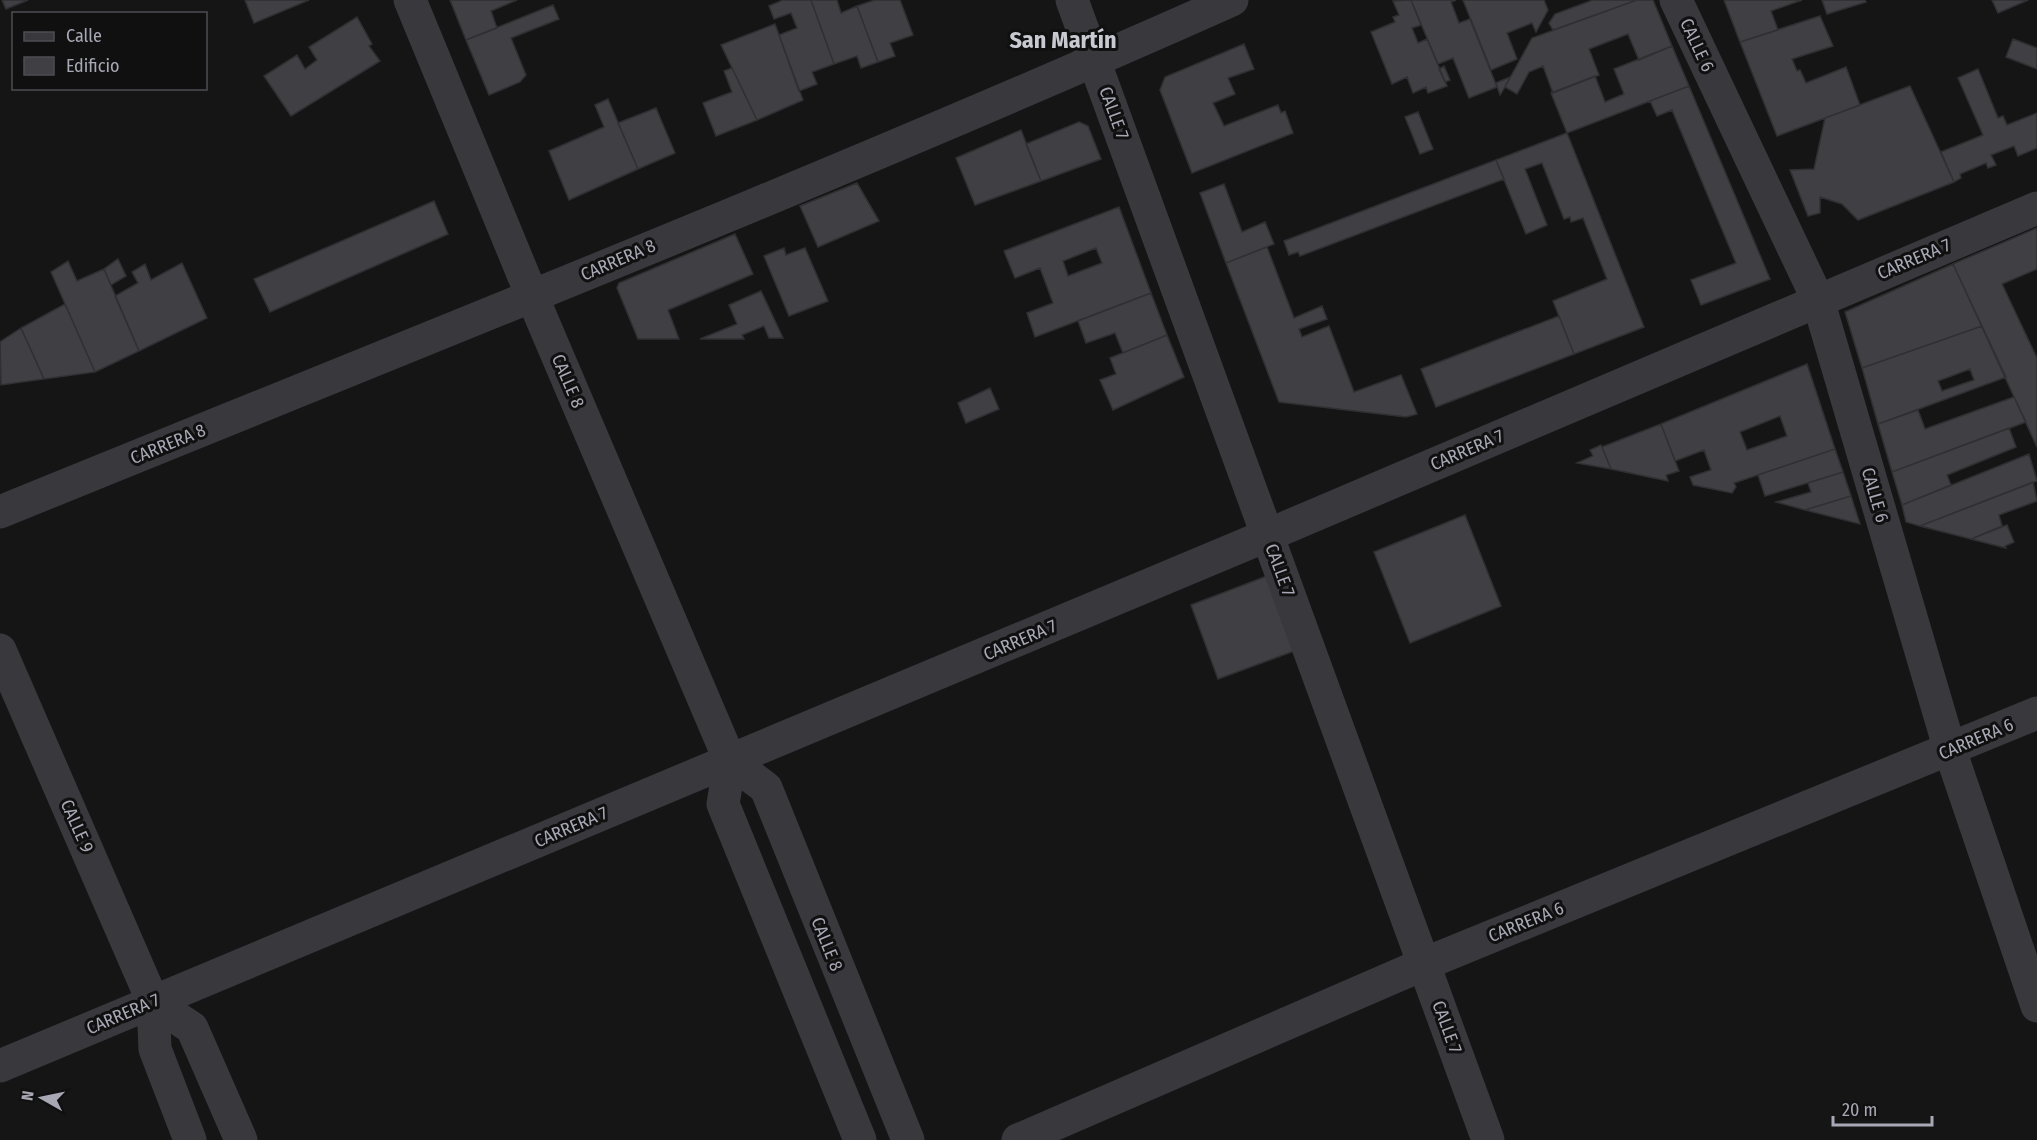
<svg xmlns="http://www.w3.org/2000/svg" width="2037" height="1140" font-family="'Fira Sans Condensed',sans-serif">
	<rect width="100%" height="100%" fill="#151516"/>
	<path fill="#403f43" stroke="#302f32" stroke-width="1.5" fill-rule="evenodd" d="M2 0H28L6 9Z
		M245 0H309L254 23Z
		M450 0H517L491 11 497 28 466 40Z
		M783 0H811L834 64 812 72 817 84 799 91 779 35 797 28 791 13 774 19 769 6Z
		M811 0H837L841 13 857 6 878 62 861 68 857 56 834 64Z
		M875 0H900L913 35 890 43 895 56 878 62 857 6Z
		M1411 0H1456L1451 2 1459 23 1470 19 1497 87 1469 98 1453 58 1438 64Z
		M1411 0 1421 25 1412 28 1418 43 1427 39 1447 86 1428 93 1426 87 1413 93 1407 77 1392 84 1371 32 1395 22 1393 17 1399 15 1393 1Z
		M1463 0H1544L1548 10 1536 32 1532 23 1507 33 1517 59 1491 70Z
		M1593 0H1637L1553 30 1549 23 1555 14Z
		M1637 0H1653L1672 46 1639 60 1628 34 1589 49 1599 75 1553 93 1543 66 1529 72 1517 94 1505 87 1532 38Z
		M1724 0H1802L1771 11 1778 30 1740 42Z
		M1822 0H1865L1866 2 1827 14Z
		M1992 0H2028L1998 13Z
		M553 5 559 19 511 38 526 75 520 82 489 95 466 40Z
		M1820 16 1833 46 1792 59 1797 71 1800 70 1806 83 1846 67 1860 105 1777 136 1740 42Z
		M357 17 372 44 369 46 380 61 291 116 264 76 297 55 305 69 317 60 309 47Z
		M775 24 803 100 757 120 721 45Z
		M2013 39 2037 48V69L2006 57Z
		M1244 44 1254 69 1228 78 1235 94 1213 103 1224 126 1278 105 1281 113 1285 111 1293 133 1192 173 1160 90 1165 77Z
		M1672 46 1689 86 1567 133 1551 93 1595 76 1605 102 1624 94 1614 69Z
		M1444 66 1450 80 1445 82 1439 69Z
		M732 68 757 120 716 136 703 103 732 92 724 71Z
		M1978 69 1998 118 2003 116 2007 125 2037 113V148L2018 156 2014 146 1991 155 1996 165 1988 168 1986 163 1960 174 1961 178 1954 182 1941 152 1983 135 1958 78Z
		M1510 77 1505 87 1500 95 1496 83Z
		M1689 86 1770 279 1701 305 1691 280 1736 263 1672 110 1657 116 1650 101Z
		M1910 86 1954 182 1858 220 1842 204 1820 197V213L1808 216 1790 170 1814 169 1825 118Z
		M608 99 638 169 569 200 549 151 604 127 595 105Z
		M656 108 675 153 638 169 618 123Z
		M1418 112 1433 149 1420 154 1405 117Z
		M1079 122 1088 126 1101 159 1041 181 1026 144Z
		M1021 130 1041 181 975 205 956 158Z
		M1567 133 1644 327 1574 354 1553 301 1607 279 1583 218 1571 222 1570 217 1564 219 1542 163 1525 169 1547 225 1526 234 1496 160Z
		M1496 160 1504 179 1300 256 1298 252 1289 255 1284 241Z
		M857 183 879 221 818 247 800 206Z
		M1224 184 1242 232 1265 222 1274 244 1226 263 1200 193Z
		M434 201 448 234 270 312 254 279Z
		M1119 207 1151 293 1035 337 1027 313 1053 303 1040 268 1015 278 1004 251ZM1096 248 1102 263 1068 276 1063 261Z
		M2037 228V269L2002 284 2037 358V447L1953 264Z
		M735 234 753 274 668 310 679 339H638L617 288 619 283Z
		M1267 247 1294 318 1322 306 1327 319 1299 329 1302 337 1329 326 1354 392 1401 375 1417 414 1406 417 1279 402 1226 263Z
		M784 248 786 255 805 248 828 301 789 316 764 256Z
		M118 259 126 276 111 285 104 269Z
		M68 261 77 281 104 269 139 351 95 372 51 272Z
		M182 263 207 318 139 351 115 296 138 283 132 272 145 264 151 280Z
		M1953 264 1982 326 1862 368 1845 312Z
		M761 291 783 338H769L764 326 742 335 744 339H700L737 324 729 305Z
		M1151 293 1167 335 1123 353 1115 333 1086 343 1078 321Z
		M65 304 95 372 44 379 21 328Z
		M1559 316 1574 354 1436 407 1421 369Z
		M1982 326 2006 377 1878 424 1862 368ZM1970 369 1974 380 1942 391 1938 381Z
		M21 328 44 379 1 385 0 342Z
		M1167 335 1184 377 1113 410 1100 380 1116 374 1110 358Z
		M1807 364 1835 449 1734 483 1736 487 1732 493 1693 485 1690 477 1711 470 1704 450 1675 461 1661 424ZM1780 416 1787 436 1747 450 1740 432Z
		M990 388 999 409 966 423 958 403Z
		M2014 397 2026 422 1892 472 1878 424 1918 410 1925 429Z
		M1661 424 1679 471 1666 475 1668 481 1611 469 1602 447Z
		M2009 428 2016 447 1947 475 1951 485 1902 505 1892 472Z
		M1601 445 1611 469 1577 463 1593 456 1590 450Z
		M1835 449 1843 472 1765 496 1758 475Z
		M2029 454 2037 481 1920 526 1906 522 1902 505Z
		M1843 472 1851 496 1805 510 1776 502 1811 492 1808 483Z
		M2033 482 2037 501 1999 515 2002 526 1971 539 1920 526Z
		M1851 496 1860 524 1805 510Z
		M1465 515 1501 606 1410 643 1374 552Z
		M2007 525 2014 542 2005 546 2006 548 1971 539Z
		M1267 576 1294 651 1218 679 1191 605Z"/>
	<g fill="none" stroke-linecap="round" stroke-linejoin="round">
		<path stroke="#39383d" stroke-width="33" d="M410 0 532 296 730 761 766 788 908 1140
			M1072 0 1488 1140
			M1676 0 1818 300 1950 750 2037 1006
			M0 512C412 344 826 181 1232 0
			M0 650 153 1002 155 1049 190 1140
			M730 761 723 804 860 1140
			M153 1002 192 1028 241 1140
			M0 1066 1268 535 2037 208
			M1018 1140 1424 964 2037 713"/>
	</g>
	<g text-anchor="middle" stroke-width="6" stroke-linejoin="round" paint-order="stroke">
		<g font-size="18" fill="#a8a8b5" stroke="#101011">
			<text transform="translate(1697 45) rotate(65)" y="6">CALLE 6</text>
			<text transform="translate(1114 113) rotate(70)" y="6">CALLE 7</text>
			<text transform="translate(1914 259) rotate(-23)" y="6">CARRERA 7</text>
			<text transform="translate(618 260) rotate(-23)" y="6">CARRERA 8</text>
			<text transform="translate(568 381) rotate(67)" y="6">CALLE 8</text>
			<text transform="translate(168 444) rotate(-22)" y="6">CARRERA 8</text>
			<text transform="translate(1467 450) rotate(-23)" y="6">CARRERA 7</text>
			<text transform="translate(1875 495) rotate(74)" y="6">CALLE 6</text>
			<text transform="translate(1280 570) rotate(70)" y="6">CALLE 7</text>
			<text transform="translate(1020 640) rotate(-23)" y="6">CARRERA 7</text>
			<text transform="translate(1976 739) rotate(-23)" y="6">CARRERA 6</text>
			<text transform="translate(77 826) rotate(66)" y="6">CALLE 9</text>
			<text transform="translate(571 827) rotate(-23)" y="6">CARRERA 7</text>
			<text transform="translate(1526 922) rotate(-22)" y="6">CARRERA 6</text>
			<text transform="translate(827 944) rotate(68)" y="6">CALLE 8</text>
			<text transform="translate(123 1014) rotate(-23)" y="6">CARRERA 7</text>
			<text transform="translate(1447 1027) rotate(70)" y="6">CALLE 7</text>
		</g>
		<g font-size="24" font-weight="bold" fill="#c9c9d2" stroke="#101011">
			<text x="1063" y="48">San Martín</text>
		</g>
	</g>
	<rect x="12" y="12" width="195" height="78" fill="#101011" stroke="#4d4d53" stroke-width="1.5"/>
	<rect x="24" y="32" width="30" height="9" fill="#39383d" stroke="#4d4d53" stroke-width="1.5"/>
	<text x="66" y="42" font-size="18" fill="#a8a8b5">Calle</text>
	<rect x="24" y="57" width="30" height="18" fill="#403f43" stroke="#4d4d53" stroke-width="1.5"/>
	<text x="66" y="72" font-size="18" fill="#a8a8b5">Edificio</text>
	<g transform="translate(42 1098) rotate(279)" stroke="#101011" stroke-width="4.5" paint-order="stroke">
	<path d="M0-4.5L10 22L0 15L-10 22Z" fill="#a8a8b5"/>
	<text y="-9" font-size="16" font-weight="bold" text-anchor="middle" fill="#a8a8b5">N</text>
	</g>
	<path d="M1833 1116v9h99v-9" fill="none" stroke="#a8a8b5" stroke-width="3"/>
	<text x="1842" y="1116" font-size="18" fill="#a8a8b5" stroke="#101011" stroke-width="4.5" paint-order="stroke">20 m</text>
</svg>
